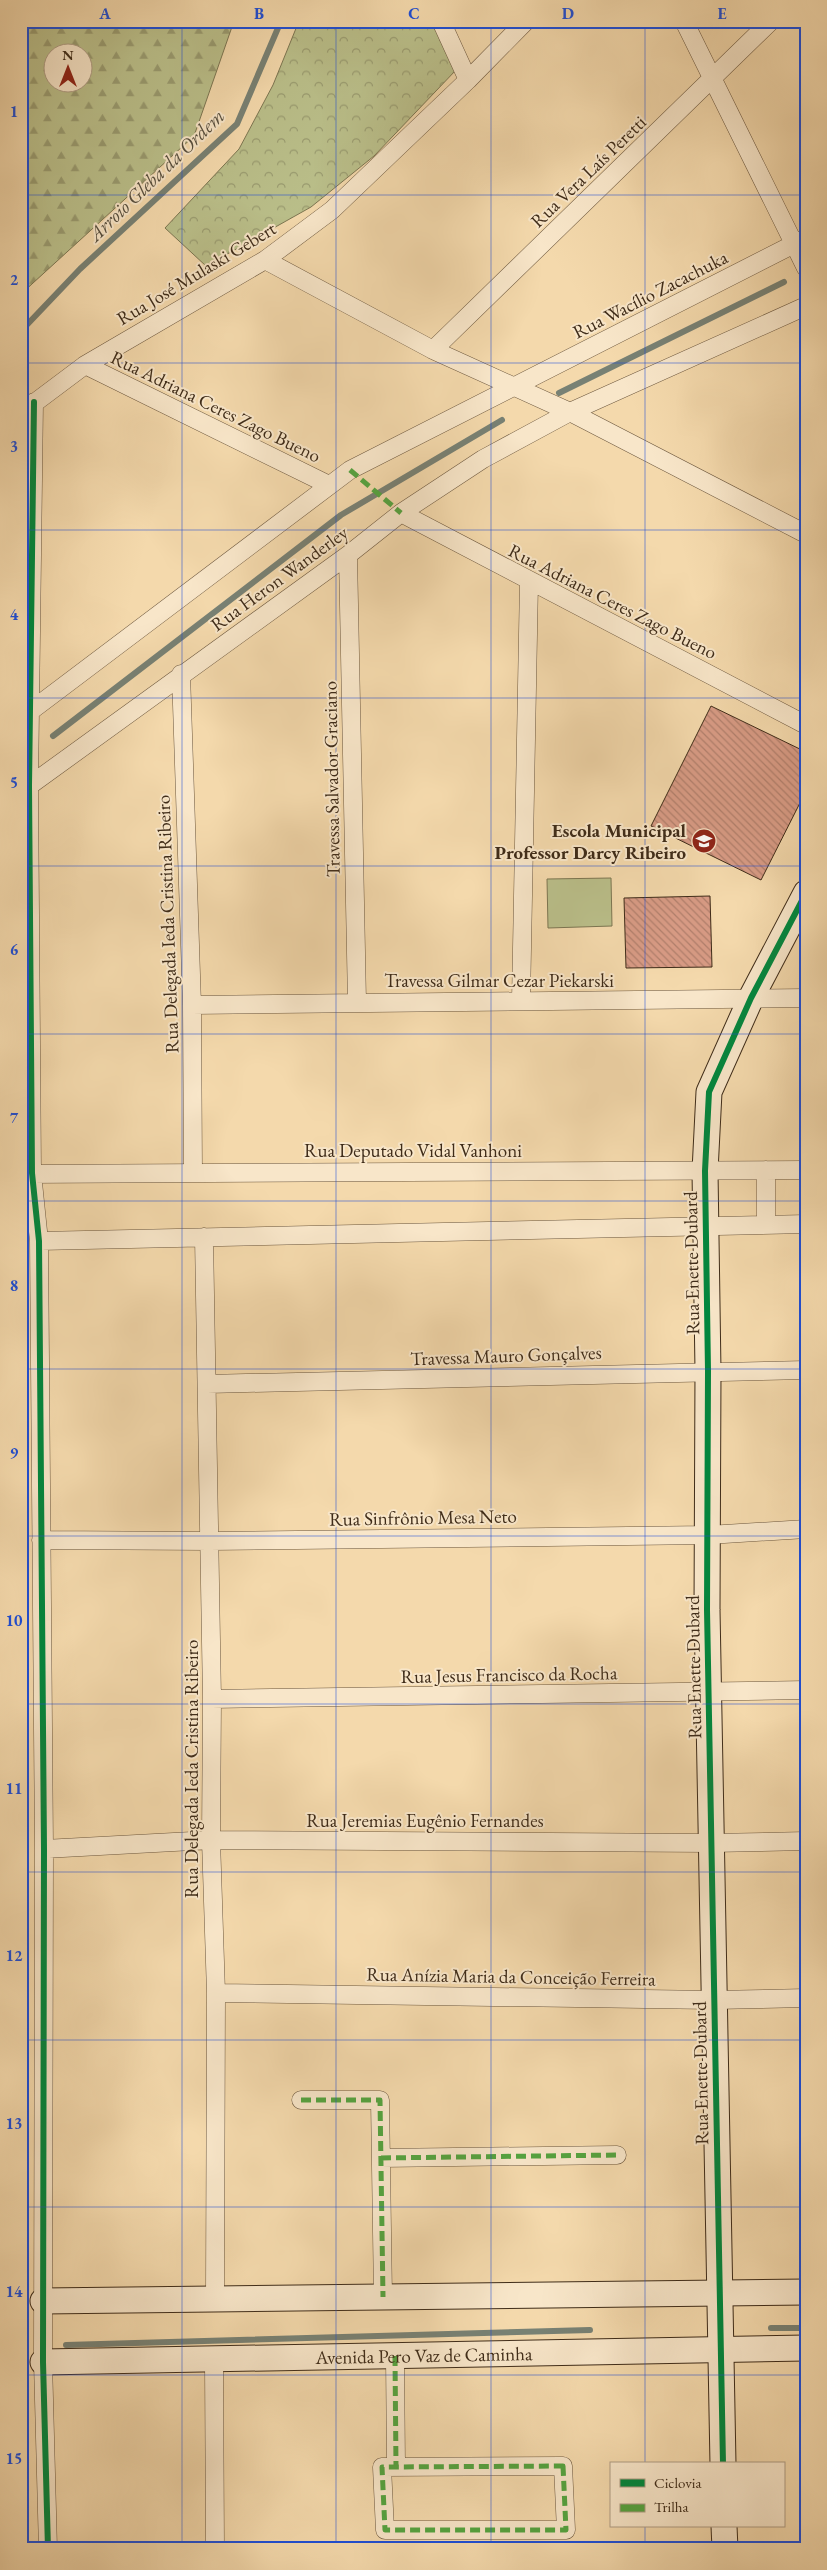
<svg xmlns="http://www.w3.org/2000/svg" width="827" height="2570" font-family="'EB Garamond',serif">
	<defs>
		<pattern id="forest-firs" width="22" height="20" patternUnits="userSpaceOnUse" patternTransform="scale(1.25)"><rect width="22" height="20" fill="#babf8a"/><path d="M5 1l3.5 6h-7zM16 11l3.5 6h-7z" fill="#999b70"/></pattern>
		<pattern id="park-crowns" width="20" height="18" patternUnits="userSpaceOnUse" patternTransform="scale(1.25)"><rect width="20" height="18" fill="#babf8a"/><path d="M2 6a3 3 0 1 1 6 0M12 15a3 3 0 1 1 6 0" fill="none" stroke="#999b70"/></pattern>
		<pattern id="building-back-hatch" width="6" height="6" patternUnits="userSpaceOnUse" patternTransform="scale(1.25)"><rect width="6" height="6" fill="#d89b85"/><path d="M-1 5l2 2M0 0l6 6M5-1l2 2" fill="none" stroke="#b17f6c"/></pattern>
	</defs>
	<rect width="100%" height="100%" fill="#f4d9ac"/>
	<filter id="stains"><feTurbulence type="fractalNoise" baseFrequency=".004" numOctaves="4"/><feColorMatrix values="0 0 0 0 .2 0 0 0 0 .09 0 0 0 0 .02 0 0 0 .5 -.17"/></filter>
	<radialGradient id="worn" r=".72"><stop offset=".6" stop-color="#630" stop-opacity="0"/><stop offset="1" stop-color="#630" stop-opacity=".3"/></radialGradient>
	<path fill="url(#forest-firs)" stroke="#7c7652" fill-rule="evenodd" d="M21 21H234L194 136 21 294ZM52 52H82V82H52Z"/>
	<path fill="url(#park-crowns)" stroke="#7c7652" d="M299 21H434L456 70 374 156 311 207 206 266 165 228 239 149 273 85Z"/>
	<path fill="#babf8a" stroke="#7c7652" d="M611 878 612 926 548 928 547 879Z"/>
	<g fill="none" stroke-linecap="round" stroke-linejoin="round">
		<path stroke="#788174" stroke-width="6" d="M21 331 80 269 237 124 281 21
			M559 393 784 282
			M53 736 341 515 502 420
			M771 2328H806
			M66 2345 590 2330"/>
	</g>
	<path fill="url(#building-back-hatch)" stroke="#3f2c19" d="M711 706 806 752V791L761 880 651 826Z
		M710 896 712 967 626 968 624 898Z"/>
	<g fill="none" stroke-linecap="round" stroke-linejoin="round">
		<defs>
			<path id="street" d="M441 21 468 80
				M684 21 806 268
				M265 260 433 350 570 412 806 534
				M433 350 771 21
				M85 365 329 485
				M34 402 29 786 32 1173 39 1241 44 1849 43 2362 48 2549
				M21 413 85 365 265 260 332 210 468 80 526 21
				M401 513 806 725
				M348 555 357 1002
				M181 674 192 1005 193 1172
				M24 716 350 470 806 238
				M22 791 348 555 401 513 483 459 570 412 806 306
				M521 1001 529 582
				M192 1005 806 998
				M766 1170V1224
				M22 1174 806 1170
				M204 1237 212 1699 211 1840 216 1993 215 2300
				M39 1241 806 1224
				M207 1384 806 1370
				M41 1540 210 1541 708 1535 806 1529
				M212 1699 806 1690
				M44 1849 211 1840 711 1843 806 1841
				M216 1993 713 2000 806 1998
				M301 2100H380L383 2297
				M381 2158 617 2155
				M395 2356 396 2467
				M214 2360 215 2549
				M563 2466 566 2530H385L382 2467Z"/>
			<g id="secondary">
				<path d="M43 2301 806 2292"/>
				<path id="s1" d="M43 2362 806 2348"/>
				<path d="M723 2464 707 1610 708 1371 705 1171 709 1092 751 998 806 893"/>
				<path d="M724 2526 725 2549"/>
			</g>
		</defs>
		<use href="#street" stroke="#6c573e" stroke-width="19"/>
		<use href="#secondary" stroke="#3f2c19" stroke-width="27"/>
		<use href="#street" stroke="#f8e6c9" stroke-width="18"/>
		<use href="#secondary" stroke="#f8e6c9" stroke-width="25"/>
		<path stroke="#54a440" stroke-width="5" stroke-dasharray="10 5" stroke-linecap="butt" d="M350 470 401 513
			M301 2100H380L383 2297
			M381 2158 617 2155
			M395 2356 396 2467
			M563 2466 566 2530H385L382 2467Z"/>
		<defs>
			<path id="cycleway" d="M34 402 29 786 32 1173 39 1241 44 1849 43 2362 48 2549
				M723 2464 707 1610 708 1371 705 1171 709 1092 751 998 806 893"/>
		</defs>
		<use href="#cycleway" stroke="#f8e6c9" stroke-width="9"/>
		<use href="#cycleway" stroke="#00873e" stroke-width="6"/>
	</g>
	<path fill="none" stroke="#1d4ed8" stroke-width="1" stroke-opacity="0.55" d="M182 21V2549M336 21V2549M491 21V2549M645 21V2464M21 195H806M21 363H806M21 530H806M21 698H806M21 866H806M21 1034H806M21 1201H806M21 1369H806M21 1536H806M21 1704H806M21 1872H806M21 2040H806M21 2207H806M21 2375H806M645 2526V2549"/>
	<defs>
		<symbol id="school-disc" viewBox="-11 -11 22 22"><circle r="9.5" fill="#8f2418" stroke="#f8e6c9"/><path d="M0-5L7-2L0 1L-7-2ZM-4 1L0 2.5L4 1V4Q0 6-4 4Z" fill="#fff"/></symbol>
	</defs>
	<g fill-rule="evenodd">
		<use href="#school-disc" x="690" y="827" width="28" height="28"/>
	</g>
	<g text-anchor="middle" stroke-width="4" stroke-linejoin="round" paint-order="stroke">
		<g font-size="19" fill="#3f2c19" stroke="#f8e6c9">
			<text transform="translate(588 171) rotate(-44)" y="7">Rua Vera Laís Peretti</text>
			<text transform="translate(196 273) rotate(-31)" y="7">Rua José Mulaski Gebert</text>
			<text transform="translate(650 294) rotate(-27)" y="7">Rua Wacílio Zacachuka</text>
			<text transform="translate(216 406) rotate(26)" y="7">Rua Adriana Ceres Zago Bueno</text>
			<text transform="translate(279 578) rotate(-36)" y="7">Rua Heron Wanderley</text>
			<text transform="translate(613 601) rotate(27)" y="7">Rua Adriana Ceres Zago Bueno</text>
			<text transform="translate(331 779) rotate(-91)" y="7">Travessa Salvador Graciano</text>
			<text transform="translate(167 924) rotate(-92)" y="7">Rua Delegada Ieda Cristina Ribeiro</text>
			<text x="499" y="987">Travessa Gilmar Cezar Piekarski</text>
			<text x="413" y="1157">Rua Deputado Vidal Vanhoni</text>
			<text transform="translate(691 1263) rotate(-91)" y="7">Rua Enette Dubard</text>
			<text transform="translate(506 1355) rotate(-2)" y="7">Travessa Mauro Gonçalves</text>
			<text transform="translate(423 1517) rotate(-1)" y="7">Rua Sinfrônio Mesa Neto</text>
			<text transform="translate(693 1667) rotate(-91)" y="7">Rua Enette Dubard</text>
			<text transform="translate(509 1674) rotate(-1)" y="7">Rua Jesus Francisco da Rocha</text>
			<text transform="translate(191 1769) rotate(-90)" y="7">Rua Delegada Ieda Cristina Ribeiro</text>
			<text x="425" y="1827">Rua Jeremias Eugênio Fernandes</text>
			<text transform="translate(511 1976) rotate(1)" y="7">Rua Anízia Maria da Conceição Ferreira</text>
			<text transform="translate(700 2073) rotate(-91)" y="7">Rua Enette Dubard</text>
			<text dy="7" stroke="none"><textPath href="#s1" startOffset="381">Avenida Pero Vaz de Caminha</textPath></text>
		</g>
		<g font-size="19" font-weight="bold" fill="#3f2c19" stroke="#f8e6c9" text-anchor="end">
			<text x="686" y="837">Escola Municipal<tspan x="686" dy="22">Professor Darcy Ribeiro</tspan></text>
		</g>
		<g font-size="20" font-style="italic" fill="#574f3f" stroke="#f8e6c9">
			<text transform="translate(156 175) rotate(-44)" y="7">Arroio Gleba da Ordem</text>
		</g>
	</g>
	<rect width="827" height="2570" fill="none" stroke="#f4d9ac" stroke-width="55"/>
	<rect x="610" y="2462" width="175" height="65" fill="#f8e6c9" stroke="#ae9c83"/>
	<rect x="620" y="2479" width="25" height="8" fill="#00873e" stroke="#ae9c83"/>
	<text x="654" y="2488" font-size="15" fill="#3f2c19">Ciclovia</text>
	<rect x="620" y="2504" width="25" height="8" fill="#54a440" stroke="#ae9c83"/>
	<text x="654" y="2512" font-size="15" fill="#3f2c19">Trilha</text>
	<g transform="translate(68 68)"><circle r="24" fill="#f8e6c9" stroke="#ae9c83"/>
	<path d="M0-4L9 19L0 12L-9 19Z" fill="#8f2418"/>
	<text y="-8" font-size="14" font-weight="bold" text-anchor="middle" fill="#3f2c19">N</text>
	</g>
	<rect x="28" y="28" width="772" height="2514" fill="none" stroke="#1d4ed8" stroke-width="2"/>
	<g font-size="16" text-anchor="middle" font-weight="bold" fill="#1d4ed8">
		<text x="105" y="19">A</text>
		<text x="259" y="19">B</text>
		<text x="414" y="19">C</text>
		<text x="568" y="19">D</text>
		<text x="722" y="19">E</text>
		<text x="14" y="117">1</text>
		<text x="14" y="285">2</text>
		<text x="14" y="452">3</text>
		<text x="14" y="620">4</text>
		<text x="14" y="788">5</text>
		<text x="14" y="955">6</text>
		<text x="14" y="1123">7</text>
		<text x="14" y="1291">8</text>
		<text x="14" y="1458">9</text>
		<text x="14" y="1626">10</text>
		<text x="14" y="1794">11</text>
		<text x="14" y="1961">12</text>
		<text x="14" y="2129">13</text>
		<text x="14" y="2297">14</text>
		<text x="14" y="2464">15</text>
	</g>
	<rect width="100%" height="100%" filter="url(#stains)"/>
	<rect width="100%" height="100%" fill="url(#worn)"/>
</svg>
